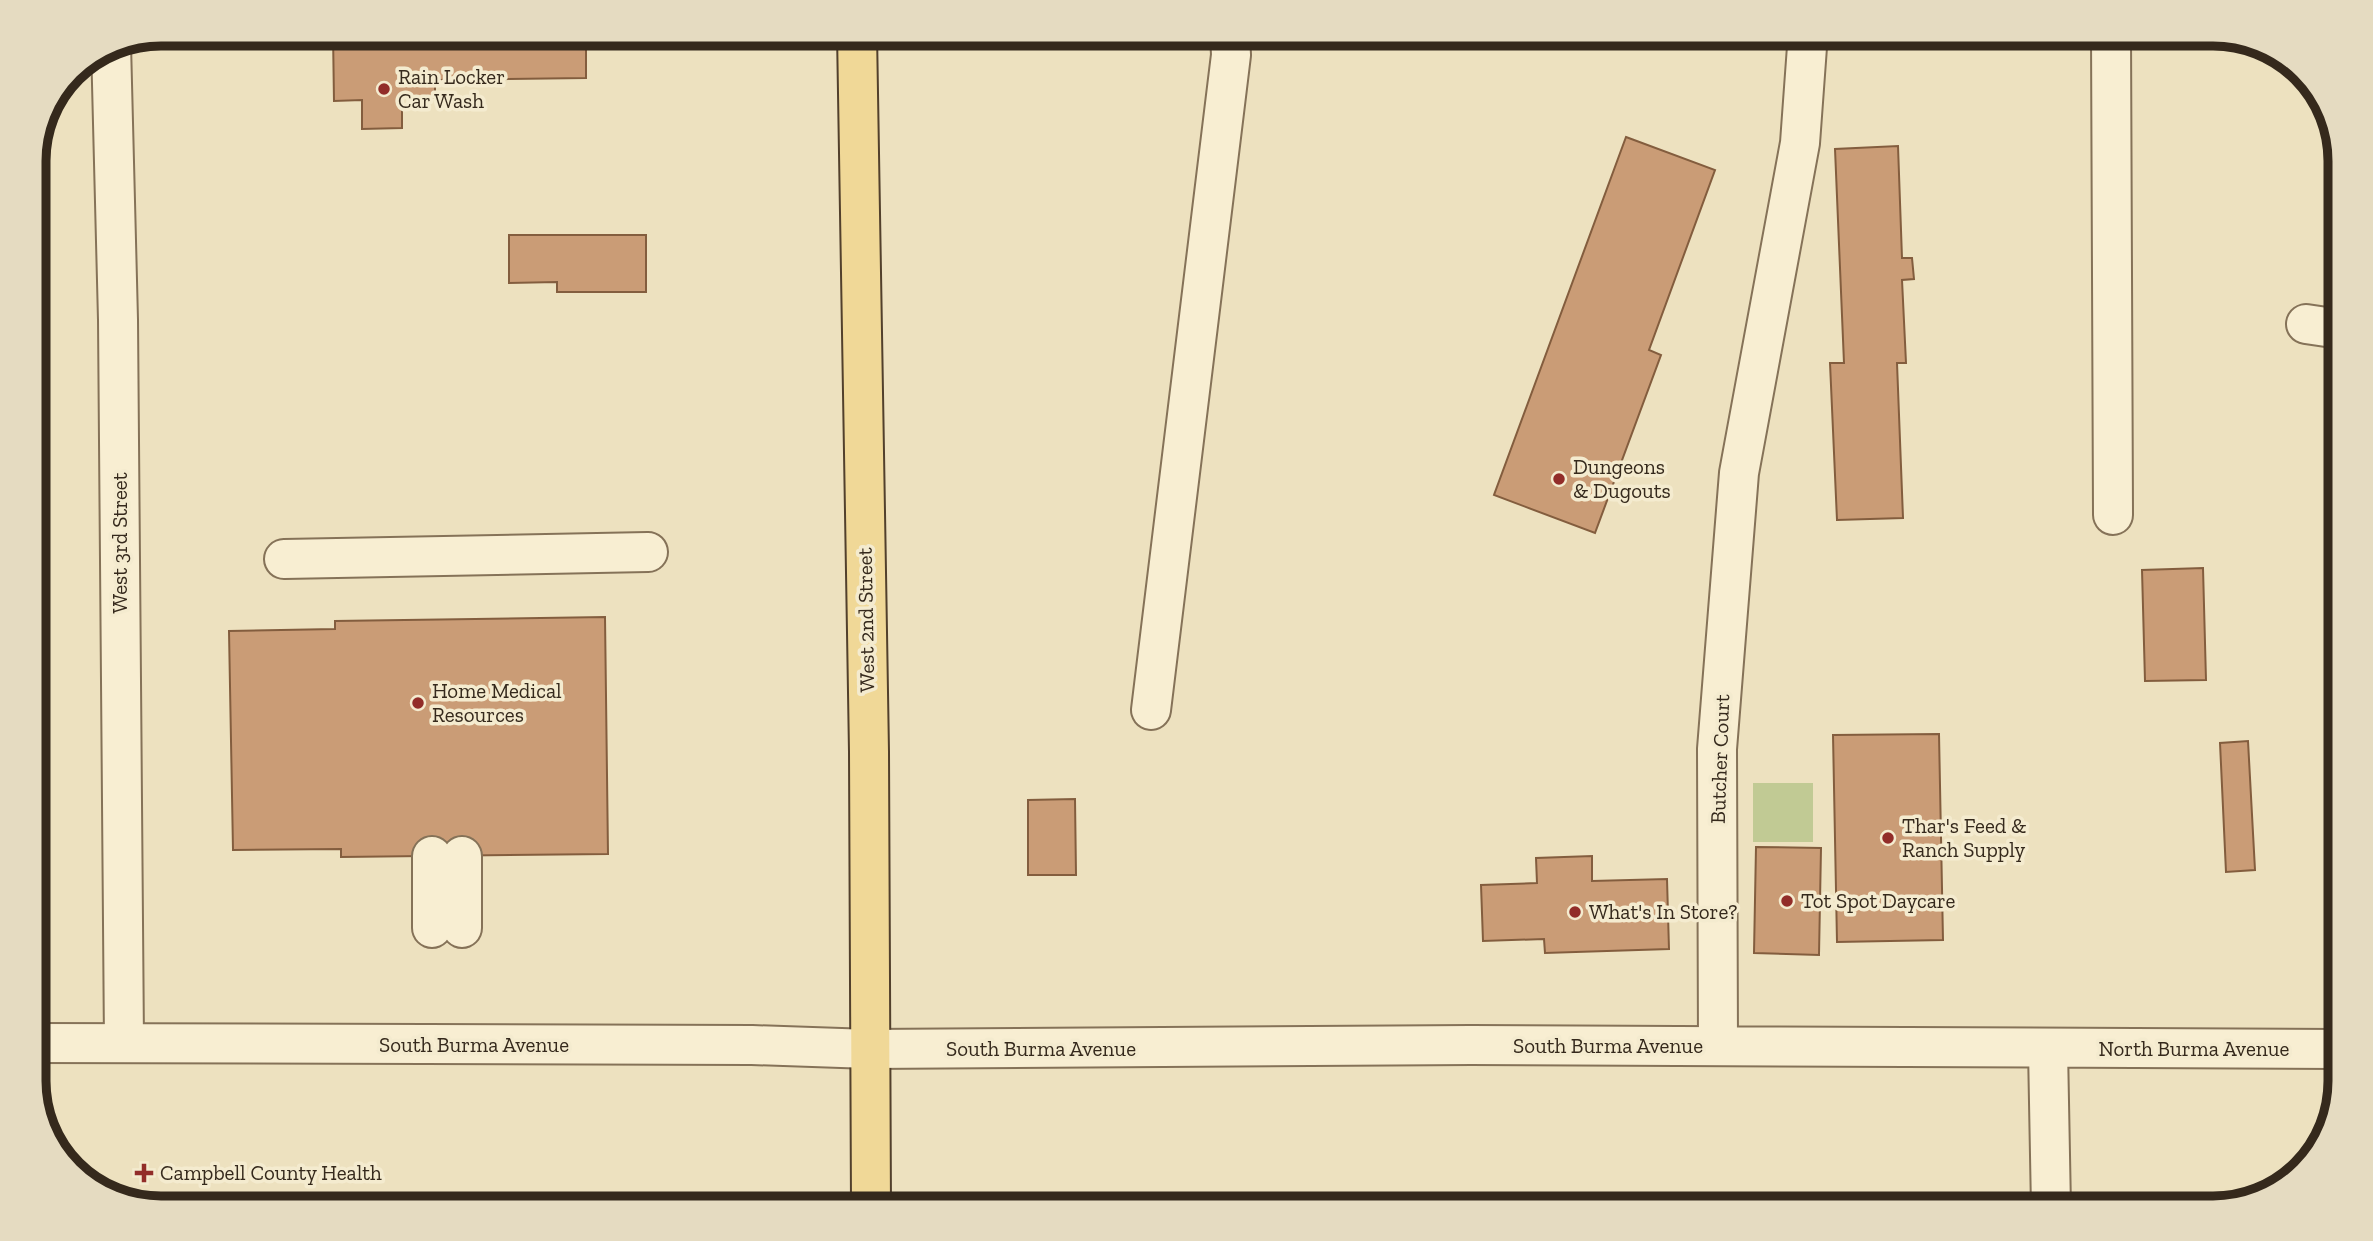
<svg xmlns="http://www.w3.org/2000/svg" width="2373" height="1241" font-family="'Zilla Slab',serif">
	<rect width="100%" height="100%" fill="#ede1bf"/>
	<path fill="#c1ca94" d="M1753 783H1813V842H1753Z"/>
	<path fill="#ca9c76" stroke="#835d3e" stroke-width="2" d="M333 33H586V78L435 80V98H402V128L362 129V100L334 101Z
		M1626 137 1715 170 1649 350 1661 355 1595 533 1494 495Z
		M1898 146 1902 258H1912L1914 279 1902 280 1906 363H1897L1903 518 1837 520 1830 363H1844L1835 149Z
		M509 235H646V292H557V282L509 283Z
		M2203 568 2206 680 2145 681 2142 570Z
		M605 617 608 854 341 857V849L233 850 229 631 335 629V621Z
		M1939 734 1943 940 1837 942 1833 735Z
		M2248 741 2255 870 2226 872 2220 743Z
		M34 750H43V860H34Z
		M1075 799 1076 875H1028V800Z
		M1756 847 1821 848 1819 955 1754 953Z
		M1592 856V881L1667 879 1669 949 1545 953 1544 939 1483 941 1481 885 1537 883 1536 858Z
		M2191 1197H2210V1207L2218 1206 2213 1208H2165H2191Z"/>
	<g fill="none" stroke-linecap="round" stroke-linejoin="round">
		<defs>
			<path id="minor" d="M2111 33 2113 515
				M111 44 118 320 124 1043
				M2306 324 2340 329
				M284 559 648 552
				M1151 710 1231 55 1230 33
				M432 856V928
				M462 856V928
				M34 1043 752 1045 870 1049 1471 1045 2340 1049
				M1718 1046 1717 749 1739 473 1800 143 1808 33
				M2048 1049 2051 1208"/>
			<path id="major" d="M857 33 869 752 871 1208"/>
		</defs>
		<use href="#minor" stroke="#857258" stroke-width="42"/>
		<use href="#major" stroke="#52402c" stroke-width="42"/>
		<use href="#minor" stroke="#f8eed2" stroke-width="38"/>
		<use href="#major" stroke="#f0d897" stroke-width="38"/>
	</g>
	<g fill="#922d29" stroke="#f4ebcf" stroke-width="2.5">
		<circle cx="384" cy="89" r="7"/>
		<circle cx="1559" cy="479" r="7"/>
		<circle cx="418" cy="703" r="7"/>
		<circle cx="1888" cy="838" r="7"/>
		<circle cx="1787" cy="901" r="7"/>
		<circle cx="1575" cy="912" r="7"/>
		<path d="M140.5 1162.5h7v7h7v7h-7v7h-7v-7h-7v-7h7z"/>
	</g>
	<g text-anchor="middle" stroke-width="7" stroke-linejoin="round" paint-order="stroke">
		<g font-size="21" fill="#35291c" stroke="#f4ebcf" text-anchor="start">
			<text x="398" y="84">Rain Locker<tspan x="398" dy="24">Car Wash</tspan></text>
			<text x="1573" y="474">Dungeons<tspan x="1573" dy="24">&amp; Dugouts</tspan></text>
			<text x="432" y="698">Home Medical<tspan x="432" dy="24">Resources</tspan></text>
			<text x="1902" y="833">Thar's Feed &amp;<tspan x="1902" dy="24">Ranch Supply</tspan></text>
			<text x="1801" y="908">Tot Spot Daycare</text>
			<text x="1589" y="919">What's In Store?</text>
			<text x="160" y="1180">Campbell County Health</text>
		</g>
		<g font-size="21" fill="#35291c" stroke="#f4ebcf">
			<text transform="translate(120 543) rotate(-90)" y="7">West 3rd Street</text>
			<text transform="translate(866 620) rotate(-91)" y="7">West 2nd Street</text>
			<text transform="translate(1720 759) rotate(-88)" y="7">Butcher Court</text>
			<text x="474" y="1052">South Burma Avenue</text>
			<text x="1608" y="1053">South Burma Avenue</text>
			<text x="1041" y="1056">South Burma Avenue</text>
			<text x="2194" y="1056">North Burma Avenue</text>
		</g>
	</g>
	<path d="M0 0H2373V1241H0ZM161 46H2213A115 115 0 0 1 2328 161V1081A115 115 0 0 1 2213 1196H161A115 115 0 0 1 46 1081V161A115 115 0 0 1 161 46Z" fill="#e5dbc1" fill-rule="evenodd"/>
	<path fill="none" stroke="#35291c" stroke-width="9" d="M161 46H2213A115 115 0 0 1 2328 161V1081A115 115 0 0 1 2213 1196H161A115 115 0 0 1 46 1081V161A115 115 0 0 1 161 46Z"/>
</svg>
